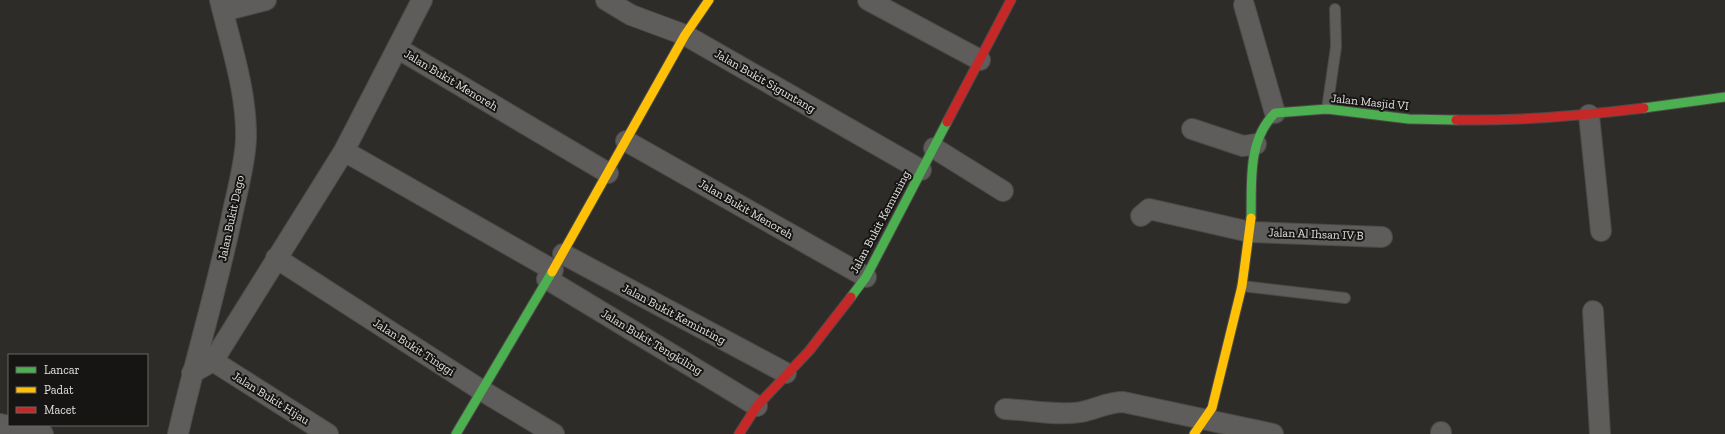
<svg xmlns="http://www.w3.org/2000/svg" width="1725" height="434" font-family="'Zilla Slab',serif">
	<rect width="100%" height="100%" fill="#2e2c29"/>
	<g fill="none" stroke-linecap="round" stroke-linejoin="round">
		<defs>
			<path id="lane" d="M1327 109 1336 47 1335 9
				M1242 286 1345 298"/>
			<path id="street" d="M606 0 631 15 685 35 921 170
				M868 0 980 60
				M1244 5 1275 113
				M223 11 266 0
				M397 48 608 173
				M1589 115 1601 231
				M1192 129 1243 146 1256 144
				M626 141 866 277
				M934 148 1003 191
				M344 151 553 270
				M1141 216 1149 209 1250 232 1382 237
				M563 254 786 373
				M276 258 481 390 554 434
				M547 279 757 406
				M1593 311 1600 434
				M213 361 328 434
				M192 373 213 361 344 151 422 0
				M1005 409C1029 410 1057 416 1081 412 1096 409 1108 402 1123 402L1273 434
				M0 424 43 434
				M1441 432V434
				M178 434C195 359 218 286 233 211 238 188 245 163 246 139 247 92 231 46 220 0"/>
			<path id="fast" d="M1644 108 1725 97
				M1251 218C1252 182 1247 141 1275 113L1327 109 1409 119 1456 120
				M851 297 866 277 947 122
				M456 434 552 272"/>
			<path id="slow" d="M552 272 685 35 709 0
				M1194 434 1212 408 1242 286 1251 218"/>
			<path id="jam" d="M1456 120C1520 121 1580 116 1644 108
				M947 122 1011 0
				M739 434 757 406 809 351 851 297"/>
		</defs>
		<use href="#lane" stroke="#4b4a47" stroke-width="12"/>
		<use href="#street" stroke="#4b4a47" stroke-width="22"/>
		<use href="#fast" stroke="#4b4a47" stroke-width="11"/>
		<use href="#slow" stroke="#4b4a47" stroke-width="11"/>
		<use href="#jam" stroke="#4b4a47" stroke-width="11"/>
		<use href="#lane" stroke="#5e5d5b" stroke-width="10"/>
		<use href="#street" stroke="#5e5d5b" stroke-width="20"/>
		<use href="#fast" stroke="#4caf50" stroke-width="9"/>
		<use href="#slow" stroke="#ffc107" stroke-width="9"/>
		<use href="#jam" stroke="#c62828" stroke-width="9"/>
	</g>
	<g text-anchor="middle" stroke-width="4" stroke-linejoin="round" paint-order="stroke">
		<g font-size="12" fill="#e3e1de" stroke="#161513">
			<text transform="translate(451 80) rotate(31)" y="4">Jalan Bukit Menoreh</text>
			<text transform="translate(765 81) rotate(30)" y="4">Jalan Bukit Siguntang</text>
			<text transform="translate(1370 102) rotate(6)" y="4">Jalan Masjid VI</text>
			<text transform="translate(746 209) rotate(30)" y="4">Jalan Bukit Menoreh</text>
			<text transform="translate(231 218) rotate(-78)" y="4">Jalan Bukit Dago</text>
			<text transform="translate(880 222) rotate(-62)" y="4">Jalan Bukit Kemuning</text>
			<text transform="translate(1316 234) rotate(2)" y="4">Jalan Al Ihsan IV B</text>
			<text transform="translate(674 314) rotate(28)" y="4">Jalan Bukit Keminting</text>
			<text transform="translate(652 342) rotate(31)" y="4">Jalan Bukit Tengkiling</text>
			<text transform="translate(414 347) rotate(33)" y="4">Jalan Bukit Tinggi</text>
			<text transform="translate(271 398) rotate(32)" y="4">Jalan Bukit Hijau</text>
		</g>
	</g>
	<rect x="8" y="354" width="140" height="72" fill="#161513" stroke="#686764"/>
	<rect x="16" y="367" width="20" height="6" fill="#4caf50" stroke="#686764"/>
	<text x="44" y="374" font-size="12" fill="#e3e1de">Lancar</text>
	<rect x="16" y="387" width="20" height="6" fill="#ffc107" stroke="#686764"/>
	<text x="44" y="394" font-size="12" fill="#e3e1de">Padat</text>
	<rect x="16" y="407" width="20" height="6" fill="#c62828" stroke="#686764"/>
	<text x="44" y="414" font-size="12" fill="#e3e1de">Macet</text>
</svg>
